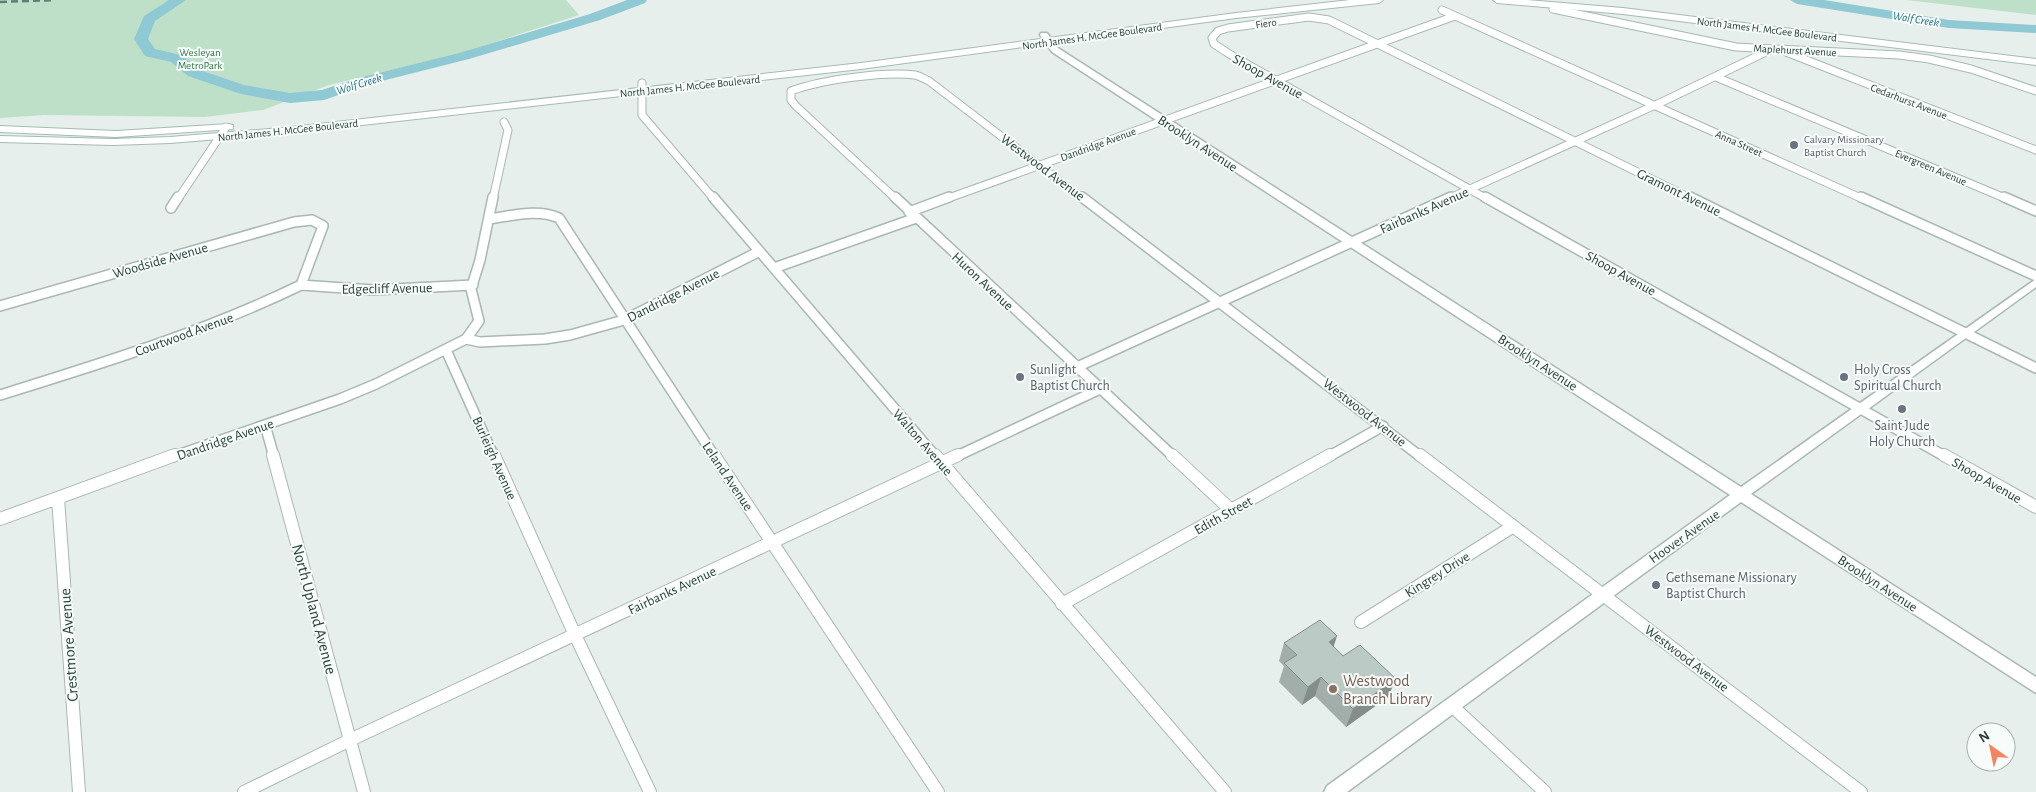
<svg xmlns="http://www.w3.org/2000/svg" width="2036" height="792" font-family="'Alegreya Sans',sans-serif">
	<rect width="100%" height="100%" fill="#e6efeb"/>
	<path fill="#bfe0c8" d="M0 0H566L579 15 461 53 329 85 263 110 205 117 44 115 0 118Z
		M1906 0H2036V15Z"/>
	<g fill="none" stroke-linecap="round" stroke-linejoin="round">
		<path fill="#8ec9d4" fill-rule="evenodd" d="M169 0H186L155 21 148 39 155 49 181 55 200 70 244 85 290 93 322 90 358 78 459 53 590 14 627 0H647L645 3 600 20 469 59 370 84 324 100 290 103 241 94 188 76 171 62 145 56 134 39 144 16Z
			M1790 0H1824L1949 20 2036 25V33L1949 28 1797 4Z"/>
		<defs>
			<path id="minor-far2" d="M1553 9 1736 47 1899 55 1929 59 1971 69 2036 91
				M1442 10 1863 199
				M1786 52 2036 150
				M1716 77 2007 199
				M642 83V115L714 199
				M178 199 226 127
				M493 199 508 130 504 122
				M896 199 796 106 791 100V91C820 80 885 71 915 75 920 76 924 79 929 81L1083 199
				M946 199 1455 16
				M1448 199 1664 101 1770 50
				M1487 199 1231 55 1214 44 1212 38 1218 31 1228 28 1309 17 1329 20 1692 199"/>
			<path id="minor-far1" d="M713 197 936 457
				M895 197 1174 457
				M1082 197 1421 457
				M1485 197 1946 457
				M1690 197 2036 368
				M1861 197 2036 276
				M2004 197 2036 211
				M171 208 178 197
				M909 212 949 197
				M489 219C512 216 537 208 559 218L715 457
				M774 268 916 218
				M301 285 373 290 473 285
				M0 306 294 222 312 220 323 226 301 285C204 332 103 363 0 395
				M466 339 480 342 545 339 570 335 624 320 758 252
				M446 350 494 457
				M1077 367 1451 197
				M265 425 274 457
				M172 457 340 399 376 384 466 339 479 321 471 289 480 260 493 197
				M955 457 1100 389
				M1328 457 1383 426"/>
			<path id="minor" d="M273 455 364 792
				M494 455 575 635 650 792
				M714 455 938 792
				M935 455 1225 792
				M1172 455 1231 510
				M1420 455 1861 792
				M1944 455 2036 507
				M58 498 79 792
				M0 519 175 455
				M1062 604 1330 455
				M1361 622 1512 527
				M1451 705 1545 792
				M244 792 350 740 958 455"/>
			<path id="tertiary" d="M1041 33H1047L1058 48 1741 487 2036 279V287L1751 494 2036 677V693L1741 502 1347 792H1324L1327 786 1730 495 1052 52 1040 35Z"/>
			<path id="secondary" d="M1350 0H1383L1379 3 1236 18 861 69 282 134 170 143 113 145 0 142V136L113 139 170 137 282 128 861 63 1236 13Z
				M1493 0H1527L1623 8 2036 59V65L1623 14 1497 3Z
				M229 124 233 125V129L116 137 0 132V126L116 131Z"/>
		</defs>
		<use href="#minor-far2" stroke="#a8b8b2" stroke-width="9"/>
		<use href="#minor-far1" stroke="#a8b8b2" stroke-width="12"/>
		<use href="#minor" stroke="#a8b8b2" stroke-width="14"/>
		<use href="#tertiary" stroke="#a8b8b2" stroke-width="3"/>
		<use href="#secondary" stroke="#a4bbb3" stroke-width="2"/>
		<use href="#minor-far2" stroke="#fff" stroke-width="7"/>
		<use href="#minor-far1" stroke="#fff" stroke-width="9"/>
		<use href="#minor" stroke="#fff" stroke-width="12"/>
		<use href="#tertiary" fill="#fff" fill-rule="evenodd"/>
		<use href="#secondary" fill="#fff" fill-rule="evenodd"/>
		<path stroke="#5f7d75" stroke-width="2.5" stroke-dasharray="7 4" stroke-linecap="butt" d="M0 2 55 0"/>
	</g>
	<path fill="#a1aea9" d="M1284 643 1334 647 1388 697 1346 727 1315 696 1302 705 1279 682 1284 666 1279 661Z"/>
	<path fill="#838d89" d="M1337 636 1331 655 1329 642Z
		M1321 677 1315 696 1302 705 1308 687Z
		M1396 679 1388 697 1346 727 1353 709Z"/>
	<path fill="#bbcac4" stroke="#838d89" d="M1320 620 1337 636 1329 642 1343 656 1360 645 1396 679 1353 709 1321 677 1308 687 1284 663 1297 655 1284 643Z"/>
	<g fill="#6b7280" stroke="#f7fbf9" stroke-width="2">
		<circle cx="1794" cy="145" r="5"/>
		<circle cx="1020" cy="377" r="5"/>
		<circle cx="1844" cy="377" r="5"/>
		<circle cx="1902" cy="409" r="5"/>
		<circle cx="1656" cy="585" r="5"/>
	</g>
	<circle fill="#8d6e63" stroke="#f7fbf9" stroke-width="2" cx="1333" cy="689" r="5"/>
	<g text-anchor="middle" stroke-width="4" stroke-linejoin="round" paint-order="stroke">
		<g font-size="11" fill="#24423a" stroke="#f7fbf9">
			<text transform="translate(1266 23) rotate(-8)" y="4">Fiero</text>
			<text transform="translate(1767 29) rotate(7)" y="4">North James H. McGee Boulevard</text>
			<text transform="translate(1092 36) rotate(-8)" y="4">North James H. McGee Boulevard</text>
			<text transform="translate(1795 50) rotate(3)" y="4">Maplehurst Avenue</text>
			<text transform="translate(690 86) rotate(-6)" y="4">North James H. McGee Boulevard</text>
			<text transform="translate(1909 101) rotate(21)" y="4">Cedarhurst Avenue</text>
			<text transform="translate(288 130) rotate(-6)" y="4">North James H. McGee Boulevard</text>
			<text transform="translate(1739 143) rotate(24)" y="4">Anna Street</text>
			<text transform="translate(1098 144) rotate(-20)" y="4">Dandridge Avenue</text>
			<text transform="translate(1931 167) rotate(23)" y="4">Evergreen Avenue</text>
		</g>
		<g font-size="11" fill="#2d7a4b" stroke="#f7fbf9">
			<text x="200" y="56">Wesleyan<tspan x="200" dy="13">MetroPark</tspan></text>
		</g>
		<g font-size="11" fill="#5b616d" stroke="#f7fbf9" text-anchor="start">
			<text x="1804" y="143">Calvary Missionary<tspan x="1804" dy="13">Baptist Church</tspan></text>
		</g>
		<g font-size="12" font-style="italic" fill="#1c6f80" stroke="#f7fbf9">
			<text transform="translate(1916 19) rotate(9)" y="4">Wolf Creek</text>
			<text transform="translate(359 84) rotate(-17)" y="4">Wolf Creek</text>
		</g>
		<g font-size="14" fill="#24423a" stroke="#f7fbf9">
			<text transform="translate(1268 76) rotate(29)" y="5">Shoop Avenue</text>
			<text transform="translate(1198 143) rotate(33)" y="5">Brooklyn Avenue</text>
			<text transform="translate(1043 167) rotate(37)" y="5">Westwood Avenue</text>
			<text transform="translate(1679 192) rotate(26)" y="5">Gramont Avenue</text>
			<text transform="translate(1424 210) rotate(-24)" y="5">Fairbanks Avenue</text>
			<text transform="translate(160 260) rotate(-16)" y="5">Woodside Avenue</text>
			<text transform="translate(1621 273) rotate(29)" y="5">Shoop Avenue</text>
			<text transform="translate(983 281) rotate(43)" y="5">Huron Avenue</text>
			<text transform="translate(387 288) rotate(-1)" y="5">Edgecliff Avenue</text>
			<text transform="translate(673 295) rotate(-27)" y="5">Dandridge Avenue</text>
			<text transform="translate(184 334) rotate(-20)" y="5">Courtwood Avenue</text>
			<text transform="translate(1538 362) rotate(33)" y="5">Brooklyn Avenue</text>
			<text transform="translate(1365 412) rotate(38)" y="5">Westwood Avenue</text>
			<text transform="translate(225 439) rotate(-19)" y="5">Dandridge Avenue</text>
			<text transform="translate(923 442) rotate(49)" y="5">Walton Avenue</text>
			<text transform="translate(495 458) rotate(66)" y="5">Burleigh Avenue</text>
			<text transform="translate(728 476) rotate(56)" y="5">Leland Avenue</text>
			<text transform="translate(1987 480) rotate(30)" y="5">Shoop Avenue</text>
			<text transform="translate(1223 515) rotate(-29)" y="5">Edith Street</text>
			<text transform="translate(1684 536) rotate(-35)" y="5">Hoover Avenue</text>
			<text transform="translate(1437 574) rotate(-32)" y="5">Kingrey Drive</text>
			<text transform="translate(1878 583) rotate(33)" y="5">Brooklyn Avenue</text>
			<text transform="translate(672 590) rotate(-25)" y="5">Fairbanks Avenue</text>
			<text transform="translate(1687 658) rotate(37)" y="5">Westwood Avenue</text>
		</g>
		<g font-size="14" fill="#5b616d" stroke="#f7fbf9" text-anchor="start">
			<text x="1030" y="374">Sunlight<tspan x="1030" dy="16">Baptist Church</tspan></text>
			<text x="1854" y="374">Holy Cross<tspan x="1854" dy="16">Spiritual Church</tspan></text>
			<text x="1902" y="430" text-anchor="middle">Saint Jude<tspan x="1902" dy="16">Holy Church</tspan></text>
			<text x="1666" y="582">Gethsemane Missionary<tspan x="1666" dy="16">Baptist Church</tspan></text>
		</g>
		<g font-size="16" fill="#24423a" stroke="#f7fbf9">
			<text transform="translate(315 609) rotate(75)" y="6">North Upland Avenue</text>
			<text transform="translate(68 645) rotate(-94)" y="6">Crestmore Avenue</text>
		</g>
		<g font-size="16" fill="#785e54" stroke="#f7fbf9" text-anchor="start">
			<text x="1343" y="686">Westwood<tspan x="1343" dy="18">Branch Library</tspan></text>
		</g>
	</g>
	<g transform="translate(1991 747) rotate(327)"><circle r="24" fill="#f7fbf9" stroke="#a3b1ad"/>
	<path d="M0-4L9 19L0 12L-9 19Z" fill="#f4845f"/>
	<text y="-8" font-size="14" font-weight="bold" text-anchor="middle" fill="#24423a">N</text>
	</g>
</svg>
